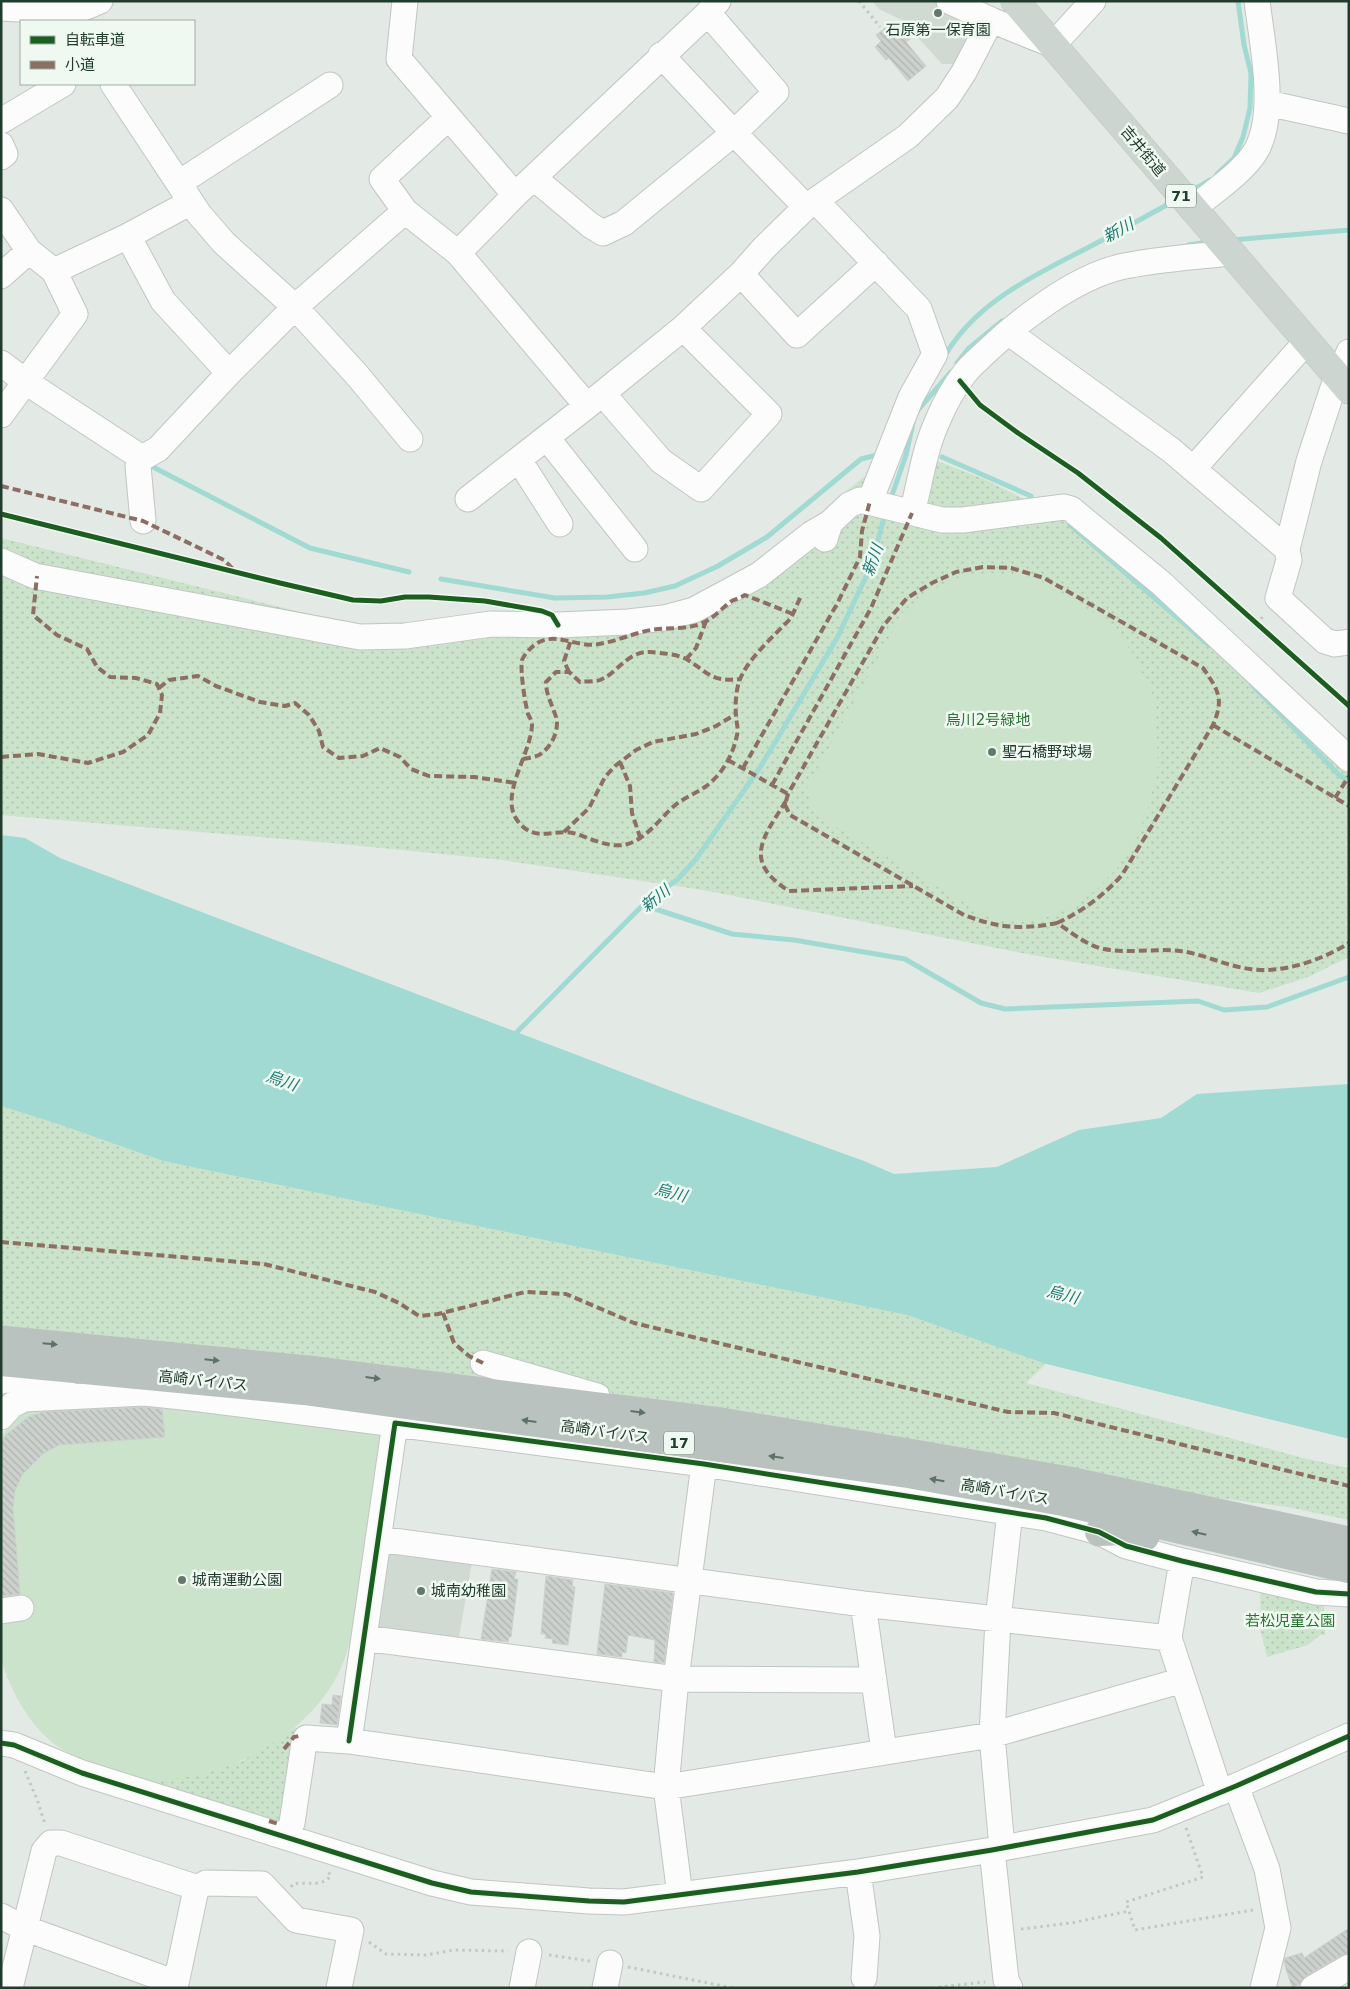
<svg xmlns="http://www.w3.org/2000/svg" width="1350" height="1989" font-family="'DejaVu Sans','Noto Sans JP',sans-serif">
	<defs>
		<pattern id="grass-dots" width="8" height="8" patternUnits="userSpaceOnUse" patternTransform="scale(1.25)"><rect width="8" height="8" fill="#cbe3cb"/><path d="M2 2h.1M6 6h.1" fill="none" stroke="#aec4af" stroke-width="1.8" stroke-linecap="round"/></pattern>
		<pattern id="building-back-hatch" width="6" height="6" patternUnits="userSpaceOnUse" patternTransform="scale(1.25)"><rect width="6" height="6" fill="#ccd1cd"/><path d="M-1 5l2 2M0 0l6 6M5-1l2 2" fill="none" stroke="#afb4b0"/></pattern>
	</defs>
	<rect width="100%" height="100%" fill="#e3e9e4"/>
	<path fill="#d0dad3" d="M872 1H939L984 24 964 64H942L902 20 879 9Z
		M383 1550 473 1556 458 1643 377 1633Z"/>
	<path fill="url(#grass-dots)" d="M937 461 984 479 1028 501 1068 499 1349 750V957L1308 977 1259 993 1032 955 703 890 502 860 331 843 1 815V538L353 625 377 627 570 618 687 603 774 557 835 500 864 477 873 475 869 492 919 506Z
		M1 1106 58 1124 163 1161 907 1315 1046 1364 1026 1383 1303 1458 1349 1468V1520L1288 1507 1179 1493 628 1402 605 1389 573 1393 1 1328Z
		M1260 1586 1324 1600 1325 1635H1320L1308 1645 1267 1657 1261 1632Z
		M1 1647 240 1762 285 1735 295 1727 300 1732 284 1818 279 1821 254 1814 252 1818C201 1802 150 1787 101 1766 88 1760 74 1756 62 1749 33 1732 1 1680 1 1647Z"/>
	<path fill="#cbe3cb" d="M992 573 1019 574 1047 584 1110 623 1133 654 1152 693 1157 734 1158 770 1148 808 1137 837 1118 867 1099 887 1078 904 1054 915 1028 922 994 920 814 814 807 788 903 612 930 591 960 577Z
		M166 1401 382 1427C375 1474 368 1522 362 1569 357 1604 355 1640 339 1672 307 1740 209 1790 136 1777 125 1776 114 1770 103 1767 80 1759 59 1750 41 1732 23 1713 12 1687 2 1663L1 1437 24 1408Z"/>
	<path fill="#a1dad2" d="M1 835 25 838 60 858 687 1097 864 1161 894 1174 997 1167 1079 1130 1161 1118 1197 1094 1349 1084V1439L1046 1364 907 1315 163 1161 58 1124 1 1106Z"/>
	<path fill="#e3e9e4" d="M1046 1364 1349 1439V1442L1044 1366Z"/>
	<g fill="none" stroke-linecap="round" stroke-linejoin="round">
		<path stroke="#a1dad2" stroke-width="5" d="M1217 174 1234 158 1243 137 1250 108 1251 73 1244 45 1238 1
			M1190 192 1210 180
			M1232 240 1349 230
			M1188 245 1209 242
			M944 357C977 300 1036 275 1091 246 1120 231 1148 215 1176 200
			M957 363 968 349 1002 321
			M917 411 951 372
			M942 457 1031 496
			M153 467 310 548 409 572
			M890 501 906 455 913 423
			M1070 525 1209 645
			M441 579 555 598 607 597 644 593 675 586 718 566 767 537 861 459 881 454
			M1252 685 1339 775 1349 781
			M643 905 732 934 794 940 905 959 981 1003 1005 1009 1198 1001 1224 1010 1267 1007 1349 977
			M513 1036 643 905 678 879 696 859 761 766 837 638 871 566 885 514"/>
	</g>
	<path fill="url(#building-back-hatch)" stroke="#cbd2cd" d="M898 25 910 39 906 42 926 66 908 81 889 58 886 60 875 47 881 41 876 35 888 26 891 30Z
		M144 1407 162 1409 165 1437 59 1445 44 1453 22 1475 15 1491 13 1508 20 1594 1 1596V1442L6 1435 28 1417 43 1412Z
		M492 1569 516 1572 514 1579H518L511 1637H509L508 1642 481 1639Z
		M546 1576 573 1580 572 1586 575 1587 568 1645 552 1643 553 1639 545 1638 546 1634H541Z
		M605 1584 673 1593 664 1663 654 1662 655 1640 628 1635 626 1653 622 1652V1657L597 1654Z
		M333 1695 341 1696 337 1725 320 1723 322 1704 332 1705Z
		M1349 1928V1953L1342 1955 1306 1976 1299 1985 1292 1987 1284 1963 1285 1958 1302 1953 1304 1958Z"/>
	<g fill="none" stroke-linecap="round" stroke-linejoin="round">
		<defs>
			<path id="minor" d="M405 1 399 59 515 195
				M949 1 991 20 1053 45 1093 1
				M1 8 74 12 100 1
				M661 55 734 133 806 207
				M113 84 199 214 224 243 295 307 357 375 410 439
				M1267 103 1349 121
				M1 121 63 84
				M1 145 5 154 1 157
				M534 178 590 225 603 233 624 223 734 133 776 92 708 13
				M179 183 330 85
				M816 201 919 309 935 354 911 397 870 501
				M1192 209C1211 194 1246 170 1257 149 1277 111 1262 43 1257 1
				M1 210 29 251 54 271
				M405 211 382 179 448 118
				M128 236 163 301 229 373
				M458 253 515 195 708 13 718 1
				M741 274 797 335 876 263
				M1 276 29 251
				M1008 332 1171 450 1287 549
				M1349 352 1333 388 1309 461 1287 549 1289 560 1278 598 1325 641 1335 644 1349 642
				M1 363 26 382 142 458 158 449 229 373 295 307 405 211 458 253 587 406
				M603 394 661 461 701 489 769 414 683 328
				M1 415 75 314 54 271 128 236 191 202
				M547 438 635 549
				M142 458 138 466 143 521
				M519 460 560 524
				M1193 469 1306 342
				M468 499 587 406 683 328 741 274 764 248 806 207 908 136 947 98 964 72 991 20
				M912 513C920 483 924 451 937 422 944 405 954 387 965 373 971 365 980 358 987 351 1021 319 1074 278 1120 267 1156 259 1193 257 1230 253
				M825 539 830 523 849 505 860 500 942 520H963L1064 507 1071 509 1161 583 1349 759
				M1 561 35 576 360 637 405 636 491 624 558 625 628 622 664 618 694 610 759 575 811 534 830 523
				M483 1363 597 1396 599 1407
				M1 1381 5 1380 63 1384
				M1 1417 12 1405 24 1399 144 1393 192 1398 704 1464 1046 1518 1099 1532 1126 1546 1182 1561 1316 1592 1349 1594
				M378 1539 863 1604 1169 1638
				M1182 1561 1169 1638 1220 1793
				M863 1604 884 1751
				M1 1611 21 1608
				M364 1638 676 1679 873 1680
				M349 1741 395 1423
				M1 1743 14 1745 82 1773 432 1883 471 1892 589 1901 624 1902 858 1872 992 1850 1153 1820 1236 1786 1349 1736
				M1236 1786 1267 1869 1278 1928 1263 1988
				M286 1836 292 1823 304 1743 306 1738 349 1741 666 1787 992 1735 1183 1680
				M1002 1848 992 1735 998 1620 1010 1512
				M992 1850 1006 1980 1010 1988
				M858 1872 867 1936 864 1978
				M193 1890 206 1883 262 1884 296 1920 351 1930 339 1988
				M680 1895 666 1787 676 1679 704 1464
				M1 1916 24 1928 176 1983
				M10 1988 44 1851 51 1843H61L192 1886 195 1894 175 1988
				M522 1988 529 1952
				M605 1988 610 1963
				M1313 1988 1349 1967"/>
			<path id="major" d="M1015 1 1349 390"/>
			<path id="highway" d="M1 1340 308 1370 721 1422 915 1454 1069 1481 1349 1541
				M1 1362 304 1391 908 1474 1063 1502 1349 1569
				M1099 1532 1127 1531 1145 1537"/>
		</defs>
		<use href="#minor" stroke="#c0c6c2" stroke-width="27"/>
		<use href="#major" stroke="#bbc5c0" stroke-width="29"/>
		<use href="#highway" stroke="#bbc5c0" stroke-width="29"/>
		<path stroke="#c0c9c3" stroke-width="3" stroke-dasharray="2.5 4" stroke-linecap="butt" d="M859 1 880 27
			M1257 624 1265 614
			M25 1771 38 1802 45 1824
			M1186 1828 1203 1877 1126 1902 1135 1930 1253 1910
			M291 1887 293 1884C306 1881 323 1888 331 1875L328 1872
			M1021 1929 1071 1923 1129 1911
			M369 1942 386 1954 426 1955 454 1950 508 1951
			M549 1955 590 1961
			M628 1967 733 1988
			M932 1988 985 1982"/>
		<use href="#minor" stroke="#fbfcfb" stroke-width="25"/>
		<use href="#major" stroke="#ccd5d0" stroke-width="28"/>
		<use href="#highway" stroke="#b9c2be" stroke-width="28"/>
		<path stroke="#8d6e63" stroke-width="4" stroke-dasharray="8 4" stroke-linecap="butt" d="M1 486 143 521 224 560 234 570
			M793 614 745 595C740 598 735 599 730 602 720 610 712 620 700 624 684 630 668 627 651 630 634 633 617 641 599 644 574 649 551 626 529 650 527 652 523 657 522 660 520 671 525 703 528 714 530 718 532 721 532 725 531 754 499 795 517 820 535 845 554 827 577 834 597 841 617 852 637 840 652 831 661 818 673 807 683 798 695 794 705 787 722 775 733 755 737 735 739 729 736 722 736 715 735 705 736 691 739 682 746 660 775 635 791 618L801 596
			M686 659 696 648 706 621
			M569 672 564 661 571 640
			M159 688 169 680 198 676 216 686 260 702 285 706 295 703 309 715 319 731 323 747 339 758 363 756 380 748 400 757 411 769 429 776 474 777 516 783
			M1213 725 1349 806
			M1 757 38 754 88 763 123 752 148 735 160 713 162 695 157 684 136 678 110 677 97 667 87 649 57 635 33 615 37 576
			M523 759C528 758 535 757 539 755 551 748 560 730 556 717 552 704 546 695 546 682L556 672H569L580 682C586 681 595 682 600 680 618 673 627 651 650 652 660 653 679 654 688 660 710 674 711 682 741 679
			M728 760 788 794
			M620 762 630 786 632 813 640 837
			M743 768 837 604 860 557 862 531 870 501
			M772 785 871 608 912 513
			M1335 798 1349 776
			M786 801C763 838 742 861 789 891L913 886
			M564 832 589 808 605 777 615 766 636 750 653 742 696 734 716 726 736 714
			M1057 923C1083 911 1103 896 1122 875L1213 725C1224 699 1219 691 1203 668L1044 578 1011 568 983 567 956 572 932 583 907 598 884 625 788 794 785 805 790 815 964 915C998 928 1021 930 1057 923 1071 932 1087 946 1104 949 1128 954 1155 948 1180 951 1204 954 1226 966 1250 969 1282 974 1322 960 1349 943
			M1 1242 264 1264 375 1292 399 1303 419 1316 438 1314 525 1292 566 1294 634 1323 1008 1412 1054 1413 1349 1486
			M443 1313 454 1343 469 1356 483 1363
			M284 1749 294 1737 299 1736
			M269 1821 279 1824"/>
		<defs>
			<path id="cycleway" d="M960 381 980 405 1018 433 1078 473 1161 538 1349 706
				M1 514 280 583 353 600 381 601 405 597H429L485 601 542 611 552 615 558 625
				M349 1741 395 1423 704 1464 1046 1518 1099 1532 1126 1546 1182 1561 1316 1592 1349 1594
				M1 1743 14 1745 82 1773 432 1883 471 1892 589 1901 624 1902 858 1872 992 1850 1153 1820 1236 1786 1349 1736"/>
		</defs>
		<use href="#cycleway" stroke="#f0f8f2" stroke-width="8"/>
		<use href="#cycleway" stroke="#1b5e20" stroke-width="5"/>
	</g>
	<defs><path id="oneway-solid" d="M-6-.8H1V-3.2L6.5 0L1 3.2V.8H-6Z" transform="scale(1.25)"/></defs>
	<g fill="#5d7267">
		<use href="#oneway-solid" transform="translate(50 1344) rotate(5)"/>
		<use href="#oneway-solid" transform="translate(212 1360) rotate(6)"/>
		<use href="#oneway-solid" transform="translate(373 1378) rotate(7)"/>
		<use href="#oneway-solid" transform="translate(638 1412) rotate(7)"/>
		<use href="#oneway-solid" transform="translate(529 1421) rotate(-172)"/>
		<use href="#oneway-solid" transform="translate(776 1457) rotate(-172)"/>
		<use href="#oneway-solid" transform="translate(937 1480) rotate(-170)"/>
		<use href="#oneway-solid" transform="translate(1199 1533) rotate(-167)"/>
	</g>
	<g fill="#64796d" stroke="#f0f8f2" stroke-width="2">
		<circle cx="938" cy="13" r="5"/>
		<circle cx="992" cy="752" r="5"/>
		<circle cx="182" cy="1580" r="5"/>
		<circle cx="421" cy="1591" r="5"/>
	</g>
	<g text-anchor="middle" stroke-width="5" stroke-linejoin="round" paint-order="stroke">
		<g fill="#f0f8f2" stroke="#5e7468" stroke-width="1">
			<rect x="1166" y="184.5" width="30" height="23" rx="4"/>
			<rect x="664" y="1431.5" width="30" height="23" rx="4"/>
		</g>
		<g font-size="14" font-weight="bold" fill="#203c2d">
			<text x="1181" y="201">71</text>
			<text x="679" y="1448">17</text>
		</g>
		<g font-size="15" fill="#203c2d" stroke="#f0f8f2" text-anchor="start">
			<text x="938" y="35" text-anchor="middle">石原第一保育園</text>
			<text x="1002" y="757">聖石橋野球場</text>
			<text x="192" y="1585">城南運動公園</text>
			<text x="431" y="1596">城南幼稚園</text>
		</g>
		<g font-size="15" fill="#203c2d" stroke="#f0f8f2">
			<text transform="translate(1143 151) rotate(50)" y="5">吉井街道</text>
			<text transform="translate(203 1381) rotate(6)" y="5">高崎バイパス</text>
			<text transform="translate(605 1432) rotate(8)" y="5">高崎バイパス</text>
			<text transform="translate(1005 1492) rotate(10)" y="5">高崎バイパス</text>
		</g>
		<g font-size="15" fill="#287531" stroke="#f0f8f2">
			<text x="988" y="725">烏川2号緑地</text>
			<text x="1290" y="1626">若松児童公園</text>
		</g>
		<g font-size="16" font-style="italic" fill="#187b70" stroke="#f0f8f2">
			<text transform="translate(1118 230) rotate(-28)" y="6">新川</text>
			<text transform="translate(872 560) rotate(-70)" y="6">新川</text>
			<text transform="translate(655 898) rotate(-39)" y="6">新川</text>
			<text transform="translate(282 1080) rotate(19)" y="6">烏川</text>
			<text transform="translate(671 1192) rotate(15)" y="6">烏川</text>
			<text transform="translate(1063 1294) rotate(15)" y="6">烏川</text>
		</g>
	</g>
	<rect width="1350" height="1989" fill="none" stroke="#203c2d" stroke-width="5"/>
	<rect x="20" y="20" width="175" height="65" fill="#f0f8f2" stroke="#9dada3"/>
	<rect x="30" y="36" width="25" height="8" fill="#1b5e20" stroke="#9dada3"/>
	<text x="65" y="45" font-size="15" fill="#203c2d">自転車道</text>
	<rect x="30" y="61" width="25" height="8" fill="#8d6e63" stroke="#9dada3"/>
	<text x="65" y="70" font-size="15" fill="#203c2d">小道</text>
</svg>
